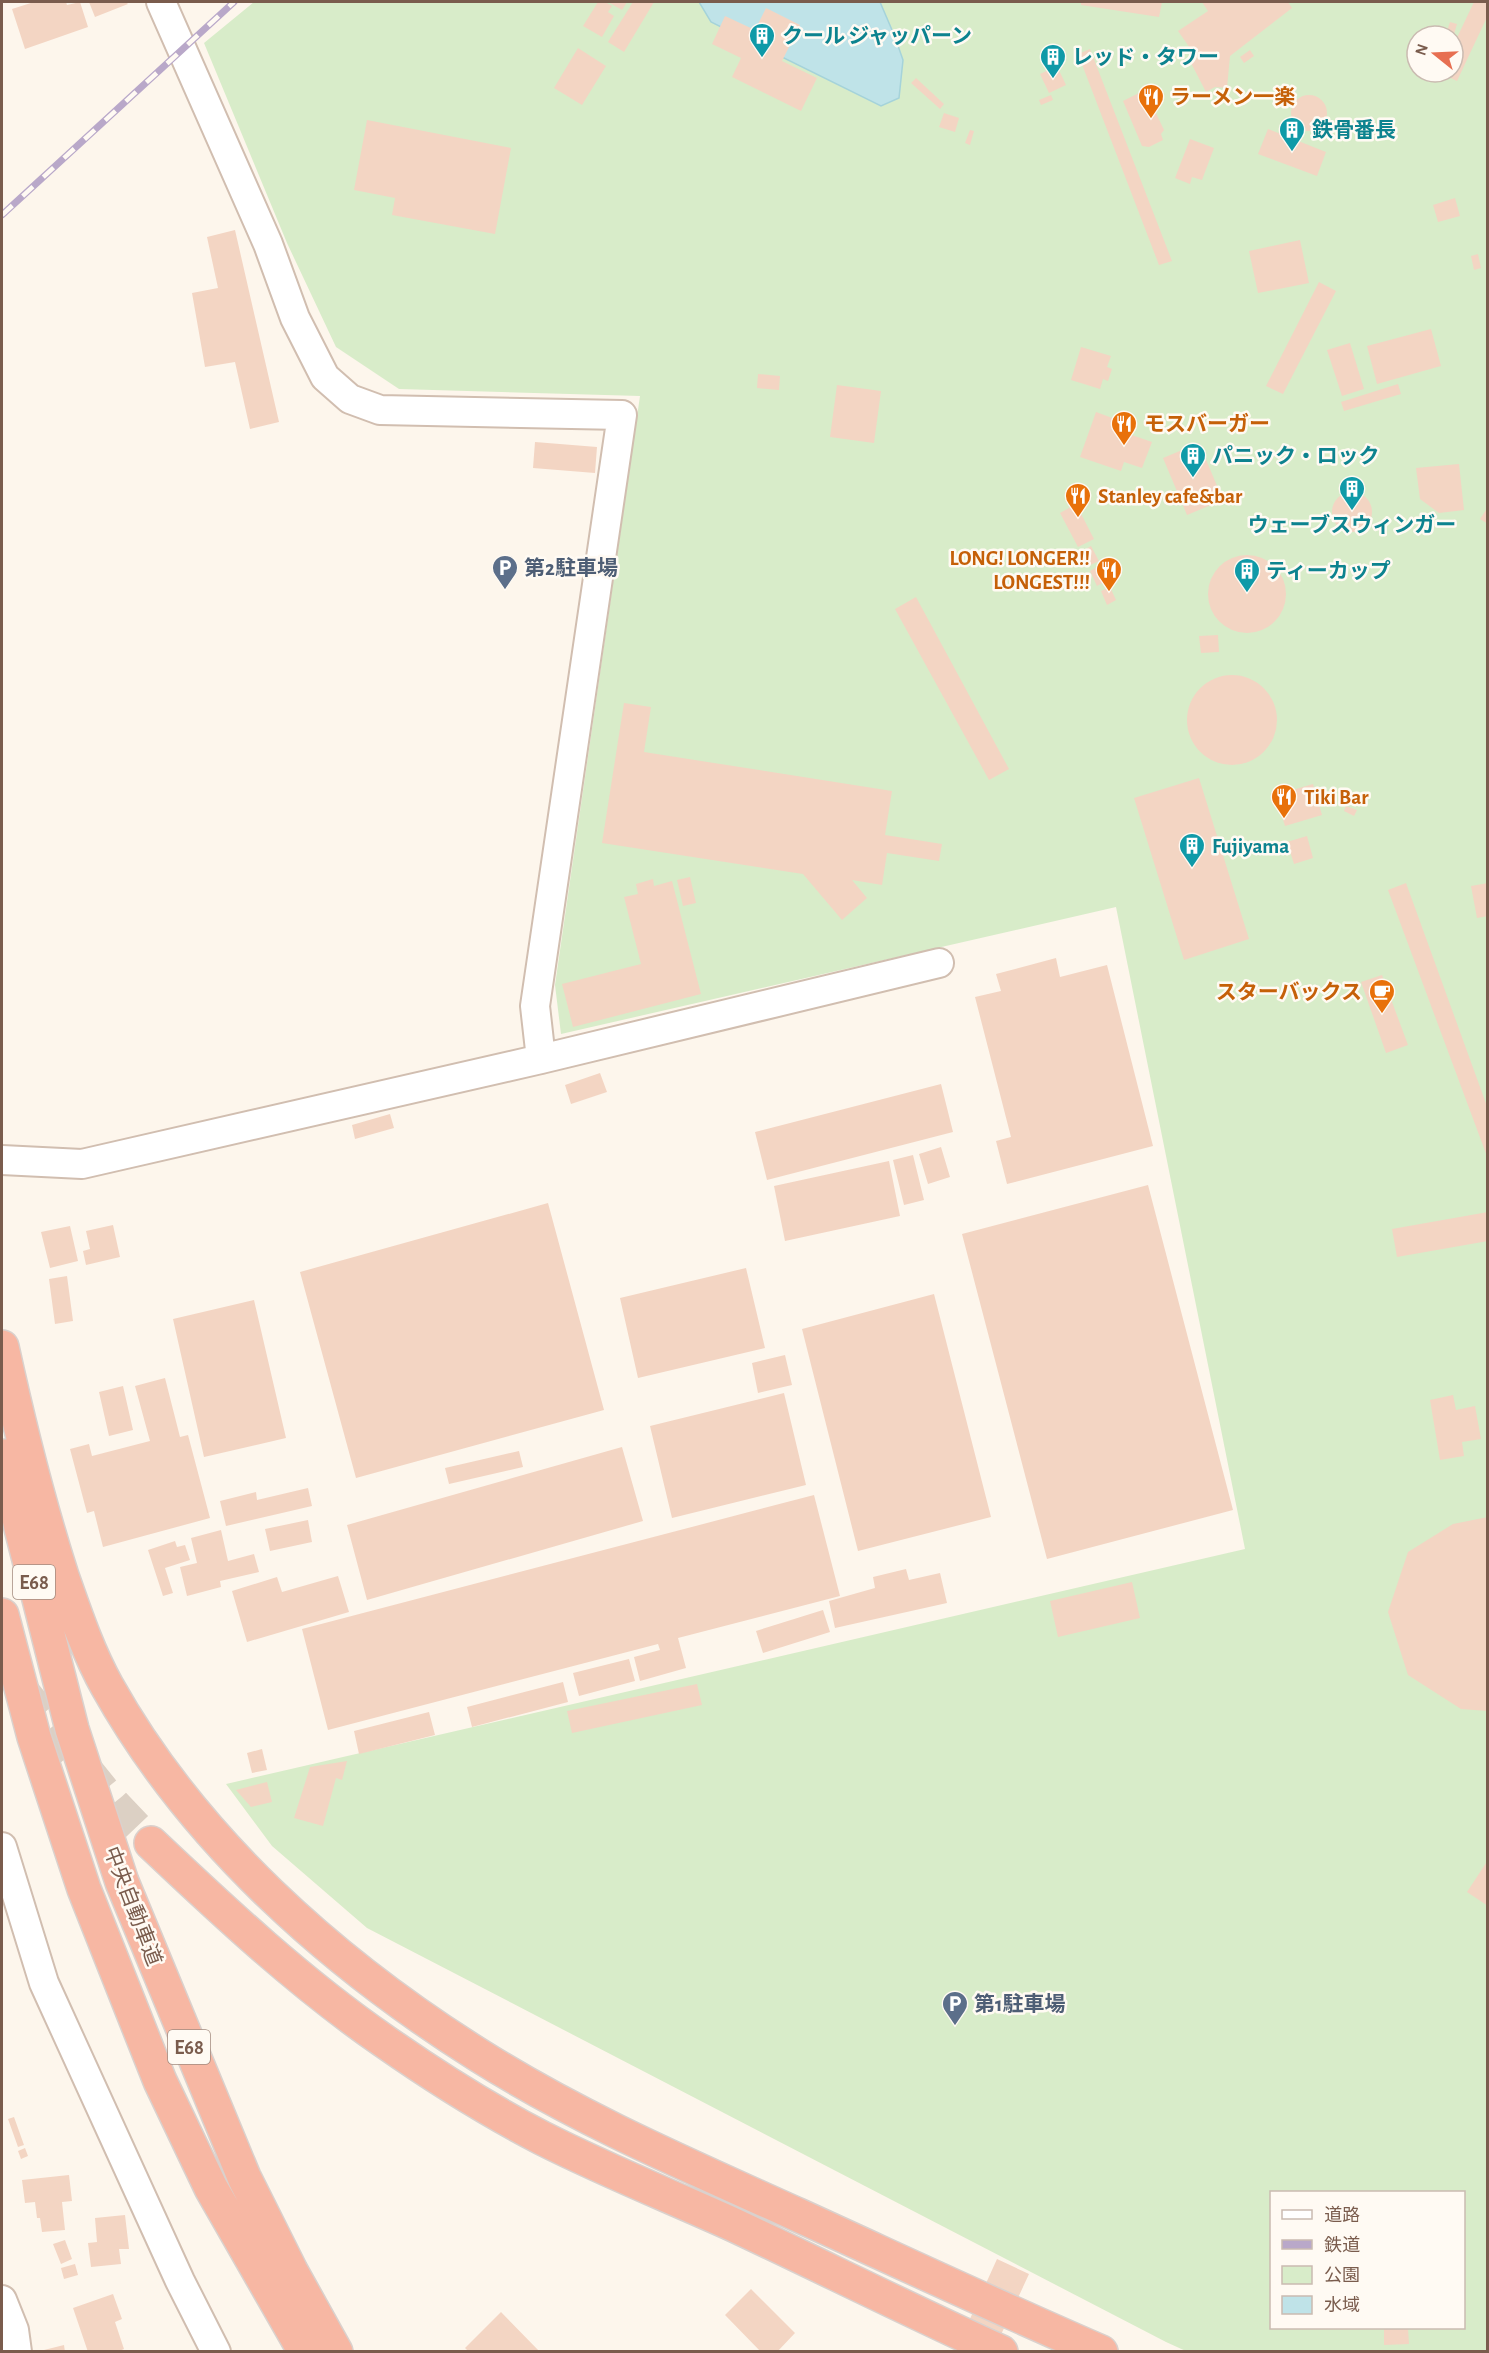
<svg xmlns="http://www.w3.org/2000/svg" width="1489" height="2353" font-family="'Alegreya Sans','Noto Sans JP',sans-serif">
	<rect width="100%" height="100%" fill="#fdf6ec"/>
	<path fill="#d8ecc9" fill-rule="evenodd" d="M254 2H1487V2351L1188 2352 1166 2342 367 1928 272 1846 226 1784 1245 1549 1116 907 561 1034 555 985 640 396 399 389 336 347 287 243 204 43ZM1417 36H1453V72H1417ZM1272 2192H1464V2328H1272Z"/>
	<path fill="#bfe3e8" stroke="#a5d3da" stroke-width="1.5" d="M699 2H880L895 37 903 60 899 98 881 106 711 22Z"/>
	<path fill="#f3d5c3" d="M34 2H66L67 5 80 2 88 27 25 49 12 9Z
		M89 2H126L128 4 95 17Z
		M598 2H605L612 6 608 12 614 16 602 37 583 26Z
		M608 2H627L622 10Z
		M633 2H654L624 52 608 42Z
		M1081 2H1162L1159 17 1081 5Z
		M1202 2H1288L1292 8 1230 56 1227 88 1215 87 1206 92 1191 63 1197 58 1178 31 1208 11Z
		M1474 2H1488V15L1457 81 1438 72H1453V46Z
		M766 8 800 25 782 61 817 78 801 111 732 77 741 58 712 44 725 16 755 30Z
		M1450 22 1457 24 1454 34 1447 31Z
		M578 48 606 66 582 105 554 88Z
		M1090 49 1172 261 1159 265 1078 54Z
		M1250 50 1254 56 1244 63 1240 57Z
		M1057 66 1066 85 1049 93 1040 74Z
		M916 78 944 104 940 109 911 83Z
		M1145 90 1164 130 1161 134 1163 140 1149 147 1142 146 1123 101Z
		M1051 95 1053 100 1041 105 1039 100Z
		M1291 113a18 18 0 1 1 36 0a18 18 0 1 1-36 0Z
		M944 113 959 118 955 132 939 127Z
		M367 120 511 148 495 234 392 215 395 198 354 190Z
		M1268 129 1326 152 1317 176 1258 154Z
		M970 130 974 131 970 145 965 143Z
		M1190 139 1214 148 1202 180 1192 177 1190 184 1175 178Z
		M1455 198 1460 216 1438 222 1433 205Z
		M235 230 279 422 250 429 235 362 205 367 192 293 218 288 207 237Z
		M1300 240 1309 283 1258 293 1249 251Z
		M1478 254 1481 268 1474 270 1471 256Z
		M1319 282 1336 291 1283 394 1266 386Z
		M1431 329 1441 366 1377 384 1367 346Z
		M1350 343 1364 389 1342 396 1327 350Z
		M1081 347 1111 356 1107 367 1112 369 1108 381 1103 379 1100 389 1071 380Z
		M758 374 780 376 779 390 757 388Z
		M1398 384 1401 394 1344 411 1341 402Z
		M837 385 881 391 874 443 830 437Z
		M1096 412 1126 423 1123 432 1152 442 1142 468 1124 462 1121 471 1080 457Z
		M535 442 597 447 595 473 533 468Z
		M1199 443 1223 500 1187 515 1163 458Z
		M1459 464 1464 510 1439 513 1420 499 1416 468Z
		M1332 512a20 20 0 1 1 40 0a20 20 0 1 1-40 0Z
		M1076 504 1094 539 1078 547 1060 513Z
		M1488 507V524L1480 519Z
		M1091 546 1099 561 1088 566 1081 552Z
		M1208 594a39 39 0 1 1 78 0a39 39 0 1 1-78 0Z
		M1101 565 1109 579 1097 586 1090 571Z
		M1110 587 1116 600 1107 605 1101 591Z
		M916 597 1009 769 989 780 895 609Z
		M1218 635 1219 652 1201 653 1199 636Z
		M1187 720a45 45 0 1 1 90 0a45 45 0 1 1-90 0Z
		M624 703 651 707 644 752 892 791 885 835 942 844 939 861 887 853 882 885 852 880 867 898 842 920 803 874 602 843Z
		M1199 778 1249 939 1184 960 1134 798Z
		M1313 784 1322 815 1285 826 1275 795Z
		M1346 806 1357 810 1354 816 1344 811Z
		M1307 836 1313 858 1294 864 1287 842Z
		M690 877 696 903 683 906 677 880Z
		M653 879 654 886 672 881 701 994 573 1027 562 984 641 964 624 897 638 894 636 884Z
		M1406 883 1488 1109V1159L1388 890Z
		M1488 883V916L1477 918 1471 886Z
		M1056 958 1060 977 1107 965 1153 1146 1007 1184 996 1141 1011 1137 975 997 1001 991 996 974Z
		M1382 975 1408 1045 1386 1053 1361 982Z
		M600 1073 607 1092 571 1104 565 1085Z
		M941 1084 953 1132 767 1180 755 1132Z
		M390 1114 394 1128 355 1139 352 1125Z
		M941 1147 950 1177 928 1184 919 1154Z
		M913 1155 924 1200 904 1205 893 1160Z
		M889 1161 900 1216 785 1241 774 1186Z
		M1148 1185 1233 1510 1047 1559 962 1234Z
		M548 1203 604 1410 356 1478 300 1272Z
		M1488 1212V1241L1397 1257 1392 1229Z
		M113 1225 120 1257 86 1265 83 1251 90 1249 86 1231Z
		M70 1226 78 1261 50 1268 41 1232Z
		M746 1268 765 1348 638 1378 620 1298Z
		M67 1276 73 1321 55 1324 49 1279Z
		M934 1294 991 1517 858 1551 802 1329Z
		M254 1300 286 1438 204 1457 173 1319Z
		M785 1355 792 1385 758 1393 752 1363Z
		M165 1378 180 1437 188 1435 210 1518 103 1547 94 1511 87 1513 70 1449 89 1444 92 1456 150 1441 135 1386Z
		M123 1386 133 1430 109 1436 99 1392Z
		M784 1393 806 1485 672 1518 650 1426Z
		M1453 1395 1456 1410 1475 1406 1481 1439 1462 1442 1464 1456 1440 1460 1430 1400Z
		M622 1447 643 1521 367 1600 347 1525Z
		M519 1451 523 1467 449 1484 445 1468Z
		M308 1488 312 1506 226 1526 220 1501 256 1492 257 1500Z
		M814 1495 840 1596 678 1638 686 1668 640 1681 634 1657 660 1650 658 1644 328 1730 302 1629Z
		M1488 1517V1711L1461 1709 1408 1675 1388 1612 1408 1552 1453 1524Z
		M308 1520 312 1542 270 1551 265 1529Z
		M221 1530 228 1561 254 1554 259 1572 220 1581 221 1587 187 1596 180 1567 197 1563 191 1538Z
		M175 1541 177 1547 185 1545 190 1560 165 1568 173 1593 163 1596 148 1550Z
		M906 1569 909 1580 940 1573 947 1603 835 1628 829 1601 875 1588 873 1577Z
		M338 1576 349 1612 247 1642 232 1591 277 1577 282 1592Z
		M1132 1582 1140 1618 1058 1637 1050 1601Z
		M823 1610 830 1632 763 1653 756 1631Z
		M629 1659 635 1681 579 1696 573 1673Z
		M563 1682 568 1702 472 1727 467 1707Z
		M697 1684 702 1705 572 1733 567 1711Z
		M429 1712 435 1735 359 1754 354 1731Z
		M262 1749 267 1770 252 1773 247 1753Z
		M347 1761 342 1780 336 1778 323 1826 294 1818 310 1767Z
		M267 1782 272 1802 251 1807 236 1790Z
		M1488 1860V1906L1467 1892Z
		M14 2117 24 2145 18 2147 8 2119Z
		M25 2148 28 2156 21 2159 18 2151Z
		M69 2175 72 2201 62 2202 65 2230 42 2232 40 2218H37L35 2202 25 2203 22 2180Z
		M125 2215 129 2249H119L121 2264 91 2267 88 2243 97 2242 95 2218Z
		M65 2240 72 2259 61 2264 53 2244Z
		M997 2259 1029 2274 993 2352H955Z
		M75 2264 78 2275 64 2279 61 2268Z
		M751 2289 795 2333 777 2352H761L725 2315Z
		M113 2294 122 2319 115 2322 124 2349 117 2352H88L73 2308Z
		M501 2312 540 2352H469L465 2348Z
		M1384 2328H1408L1409 2344 1384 2345Z
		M64 2345 65 2352H40V2351Z"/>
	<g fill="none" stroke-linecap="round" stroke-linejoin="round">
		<path stroke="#dcd0c4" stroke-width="33" stroke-dasharray="33 16" stroke-linecap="butt" d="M21 1689 114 1804 151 1843"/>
		<defs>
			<path id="street" d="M161 2 268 244 295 318 325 377 350 399 380 410 622 415 535 1006 541 1059
				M2 1160 82 1164 541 1059 939 963
				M2 1847 44 1983 180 2281 216 2352
				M2 2300 14 2330 17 2352"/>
			<path id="highway" d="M2 1347C19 1425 38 1501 62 1576 75 1613 88 1652 107 1686 193 1840 332 1963 480 2056 580 2119 690 2166 798 2215 899 2261 999 2308 1101 2352
				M6 1456 21 1528 72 1729 122 1882 244 2177 291 2271 336 2352
				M2 1615 34 1737 84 1889 160 2081 211 2188 305 2352
				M151 1843C225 1913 300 1983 384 2041 434 2076 488 2110 542 2138 605 2170 670 2196 734 2225 823 2267 911 2311 1001 2352"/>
		</defs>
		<use href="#street" stroke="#d1beb0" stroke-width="32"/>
		<use href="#highway" stroke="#dad1cd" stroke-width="36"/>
		<use href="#street" stroke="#fff" stroke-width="28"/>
		<use href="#highway" stroke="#f7b7a3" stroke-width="33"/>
		<defs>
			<path id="rail" d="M2 215 234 2"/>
		</defs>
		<use href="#rail" stroke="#b9a8c9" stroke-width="7"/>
		<use href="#rail" stroke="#fffaf3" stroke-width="4.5" stroke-dasharray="14" stroke-linecap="butt"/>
	</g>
	<defs>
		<symbol id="building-pin" viewBox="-11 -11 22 30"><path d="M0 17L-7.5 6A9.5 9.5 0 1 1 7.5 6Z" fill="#0f9aa8" stroke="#fffaf3"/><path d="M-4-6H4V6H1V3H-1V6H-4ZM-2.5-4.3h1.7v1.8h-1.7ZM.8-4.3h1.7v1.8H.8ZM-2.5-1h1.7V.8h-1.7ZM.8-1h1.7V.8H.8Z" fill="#fff"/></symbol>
		<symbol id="restaurant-pin" viewBox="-11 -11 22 30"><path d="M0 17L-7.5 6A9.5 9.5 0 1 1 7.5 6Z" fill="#e8710a" stroke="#fffaf3"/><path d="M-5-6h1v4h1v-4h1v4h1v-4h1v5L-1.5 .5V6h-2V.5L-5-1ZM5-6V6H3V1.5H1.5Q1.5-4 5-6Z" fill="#fff"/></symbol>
		<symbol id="parking-pin" viewBox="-11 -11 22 30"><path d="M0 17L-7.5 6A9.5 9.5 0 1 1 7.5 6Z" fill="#5c6f8a" stroke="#fffaf3"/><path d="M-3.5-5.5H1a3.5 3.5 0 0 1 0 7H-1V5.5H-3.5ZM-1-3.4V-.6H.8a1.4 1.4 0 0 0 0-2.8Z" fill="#fff"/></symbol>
		<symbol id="cafe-pin" viewBox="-11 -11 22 30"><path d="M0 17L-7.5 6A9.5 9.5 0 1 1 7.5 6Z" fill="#e8710a" stroke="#fffaf3"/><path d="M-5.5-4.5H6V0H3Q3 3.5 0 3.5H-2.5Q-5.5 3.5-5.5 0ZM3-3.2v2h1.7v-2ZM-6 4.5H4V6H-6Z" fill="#fff"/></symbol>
	</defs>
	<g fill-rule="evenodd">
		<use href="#building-pin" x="747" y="21" width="30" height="40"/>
		<use href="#building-pin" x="1038" y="42" width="30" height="40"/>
		<use href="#restaurant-pin" x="1136" y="82" width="30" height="40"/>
		<use href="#building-pin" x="1277" y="115" width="30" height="40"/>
		<use href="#restaurant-pin" x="1109" y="409" width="30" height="40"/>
		<use href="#building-pin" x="1178" y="441" width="30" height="40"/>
		<use href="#building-pin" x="1337" y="474" width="30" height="40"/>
		<use href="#restaurant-pin" x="1063" y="481" width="30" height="40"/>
		<use href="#parking-pin" x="490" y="553" width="30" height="40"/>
		<use href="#restaurant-pin" x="1094" y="555" width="30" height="40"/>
		<use href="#building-pin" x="1232" y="556" width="30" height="40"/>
		<use href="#restaurant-pin" x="1269" y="782" width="30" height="40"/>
		<use href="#building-pin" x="1177" y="831" width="30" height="40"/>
		<use href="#cafe-pin" x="1367" y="977" width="30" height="40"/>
		<use href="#parking-pin" x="940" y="1989" width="30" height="40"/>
	</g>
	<g text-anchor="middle" stroke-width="5" stroke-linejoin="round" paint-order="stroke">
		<g fill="#fffaf3" stroke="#a28b7f" stroke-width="1.5">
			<rect x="13" y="1565" width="42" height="34" rx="4.5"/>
			<rect x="168" y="2030" width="42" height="34" rx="4.5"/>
		</g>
		<g font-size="20" font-weight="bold" fill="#7a5c4d">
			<text x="34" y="1589">E68</text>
			<text x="189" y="2054">E68</text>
		</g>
		<g font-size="21" font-weight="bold" fill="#0d838f" stroke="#fffaf3" text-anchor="start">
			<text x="782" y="43">クール ジャッパーン</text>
			<text x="1072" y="64">レッド・タワー</text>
			<text x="1312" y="137">鉄骨番長</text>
			<text x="1212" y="463">パニック・ロック</text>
			<text x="1352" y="532" text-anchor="middle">ウェーブスウィンガー</text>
			<text x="1266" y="578">ティーカップ</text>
			<text x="1212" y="853">Fujiyama</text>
		</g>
		<g font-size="21" font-weight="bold" fill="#c56008" stroke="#fffaf3" text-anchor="start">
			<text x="1170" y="104">ラーメン一楽</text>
			<text x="1144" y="431">モスバーガー</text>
			<text x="1098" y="503">Stanley cafe&amp;bar</text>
			<text x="1090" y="565" text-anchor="end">LONG! LONGER!!<tspan x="1090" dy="24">LONGEST!!!</tspan></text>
			<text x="1304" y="804">Tiki Bar</text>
			<text x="1362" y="999" text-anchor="end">スターバックス</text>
		</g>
		<g font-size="21" font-weight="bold" fill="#4e5e75" stroke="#fffaf3" text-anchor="start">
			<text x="524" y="575">第2駐車場</text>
			<text x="974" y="2011">第1駐車場</text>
		</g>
		<g font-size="21" fill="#7a5c4d" stroke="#fffaf3">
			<text transform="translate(133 1906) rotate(69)" y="7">中央自動車道</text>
		</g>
	</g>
	<rect width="1489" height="2353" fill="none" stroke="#7a5c4d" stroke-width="6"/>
	<rect x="1270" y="2191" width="195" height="138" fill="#fffaf3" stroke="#cabbb1" stroke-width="1.5"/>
	<rect x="1282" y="2210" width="30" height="9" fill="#ffffff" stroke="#cabbb1" stroke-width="1.5"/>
	<text x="1324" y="2221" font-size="18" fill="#7a5c4d">道路</text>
	<rect x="1282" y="2240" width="30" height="9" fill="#b9a8c9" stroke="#cabbb1" stroke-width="1.5"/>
	<text x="1324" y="2251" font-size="18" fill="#7a5c4d">鉄道</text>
	<rect x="1282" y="2266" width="30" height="18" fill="#d8ecc9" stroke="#cabbb1" stroke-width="1.5"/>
	<text x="1324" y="2281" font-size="18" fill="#7a5c4d">公園</text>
	<rect x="1282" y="2296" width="30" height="18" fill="#bfe3e8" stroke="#cabbb1" stroke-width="1.5"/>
	<text x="1324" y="2311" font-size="18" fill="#7a5c4d">水域</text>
	<g transform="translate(1435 54) rotate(288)"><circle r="28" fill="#fffaf3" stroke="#cabbb1" stroke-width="1.5"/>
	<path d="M0-4.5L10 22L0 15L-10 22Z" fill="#e76f51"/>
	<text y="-9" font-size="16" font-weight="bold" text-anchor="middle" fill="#7a5c4d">N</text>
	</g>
</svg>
